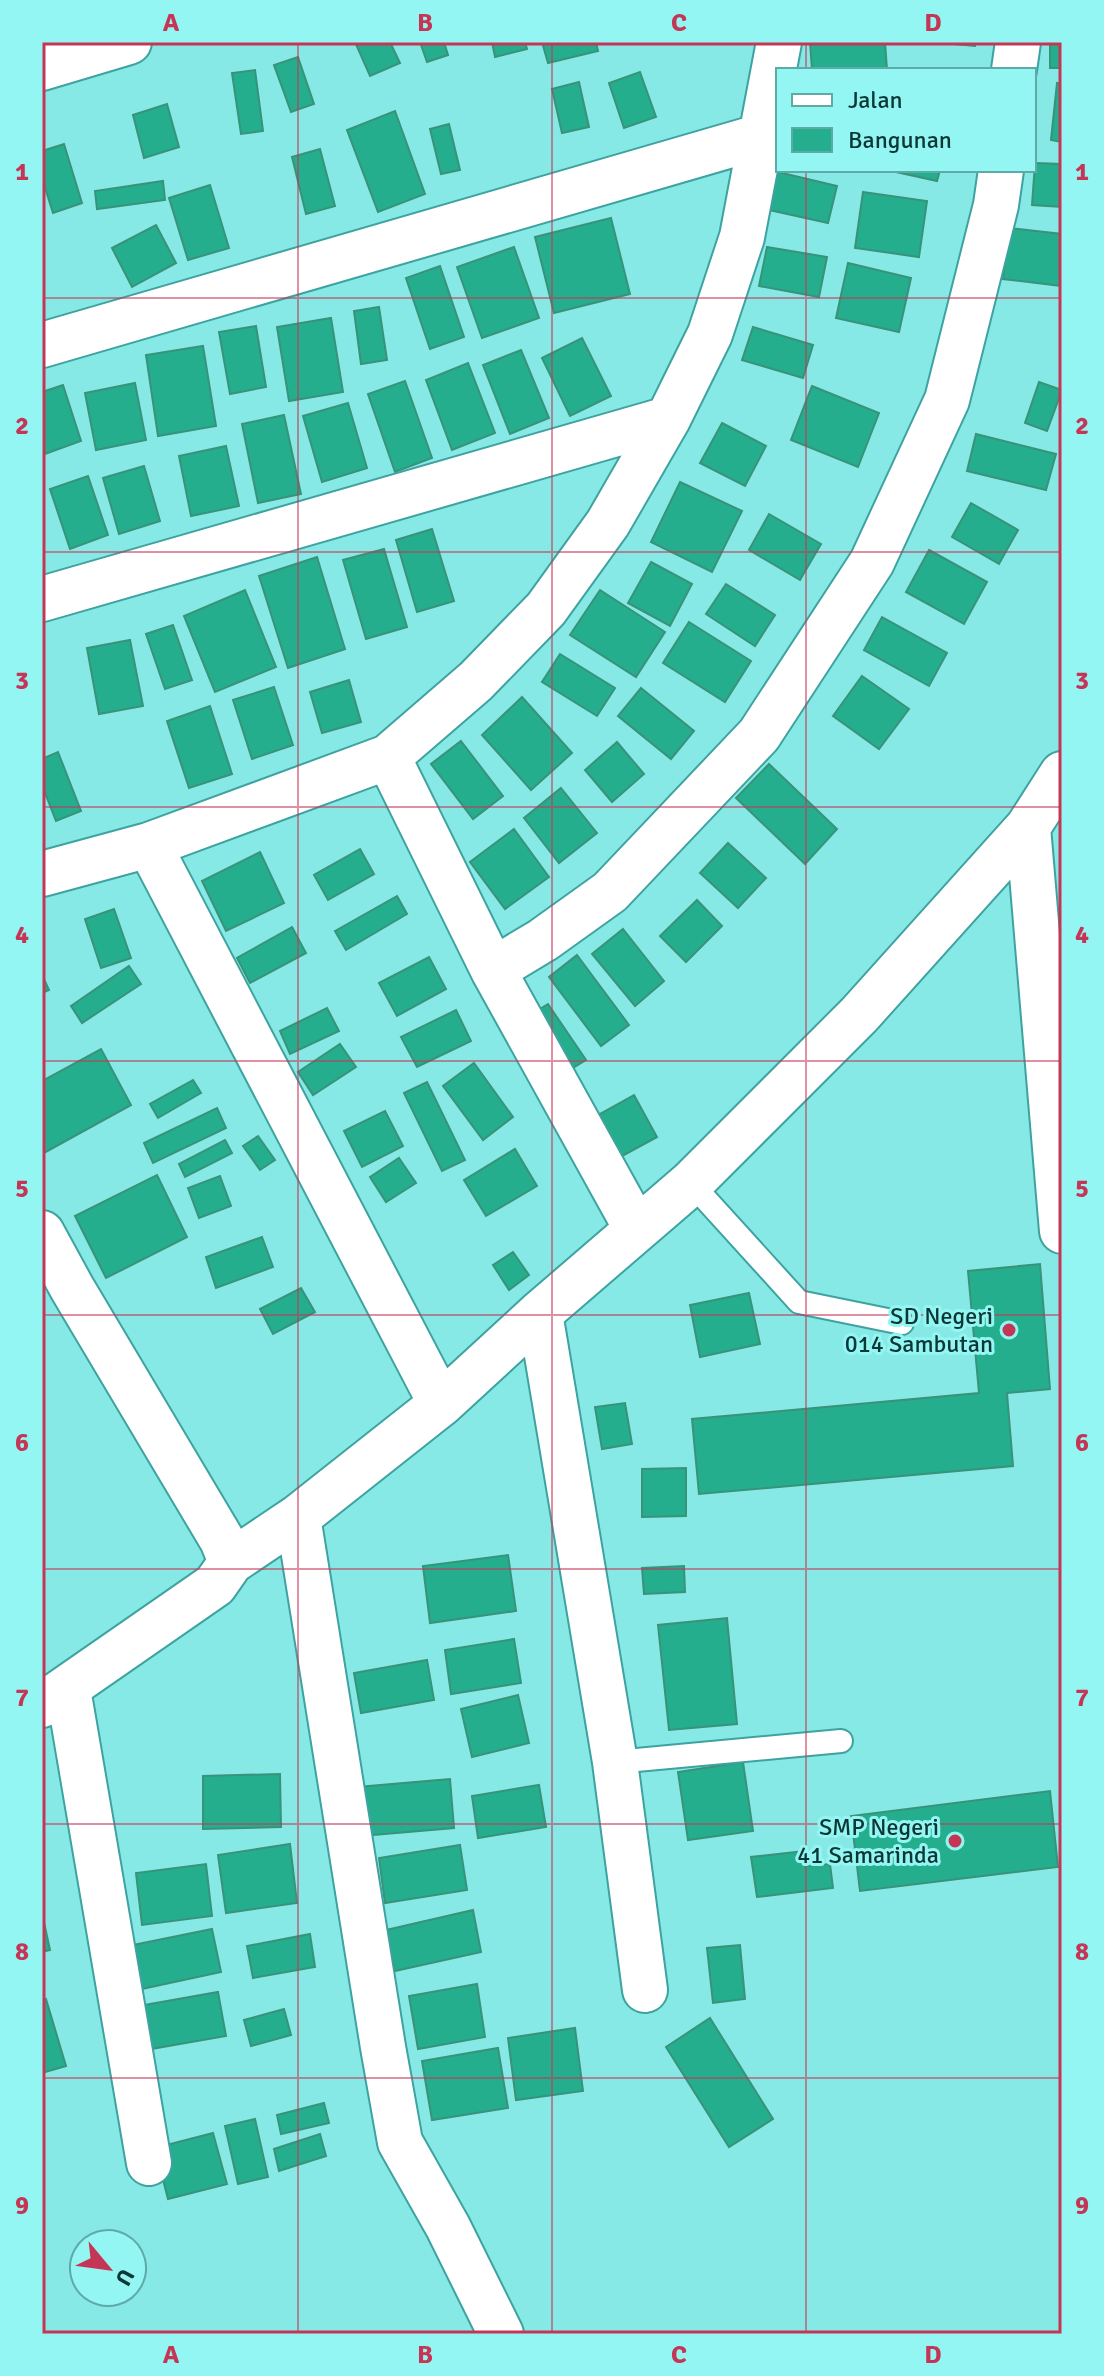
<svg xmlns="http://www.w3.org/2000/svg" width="1104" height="2376" font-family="Signika,sans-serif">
	<rect width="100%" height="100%" fill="#87e9e5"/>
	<path fill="#25ae8e" stroke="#39927a" stroke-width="2" d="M355 42H390L400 63 370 76Z
		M420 42H444L448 55 427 62Z
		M492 42H525L527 49 495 57Z
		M542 42H596L598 51 548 63Z
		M810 42H885L887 70H812Z
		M932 42H976L975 46Z
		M1050 42H1062V68H1050Z
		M298 57 314 104 291 112 274 65Z
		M255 70 263 131 241 134 232 73Z
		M640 72 656 117 624 128 609 83Z
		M579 82 589 127 562 133 552 89Z
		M1057 83 1062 84V142L1051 140Z
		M167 104 179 147 144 158 133 115Z
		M395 111 425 194 378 212 347 130Z
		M449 124 460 170 441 174 430 129Z
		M64 144 82 203 53 213 42 178V151Z
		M320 149 335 206 306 214 292 157Z
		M1035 163 1062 164V207L1032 205Z
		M887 170H940L937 181Z
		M778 172 837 186 828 223 769 210Z
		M163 181 165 200 97 209 95 191Z
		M210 185 229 248 188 260 169 198Z
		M863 192 927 201 919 257 855 248Z
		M611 218 630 294 554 313 535 237Z
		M156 225 176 263 132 287 112 248Z
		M1009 228 1062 234V286L1003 279Z
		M514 247 539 318 482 338 457 267Z
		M767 247 827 257 819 297 759 286Z
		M848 263 911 278 899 332 836 318Z
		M440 266 464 337 430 349 406 278Z
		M379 307 387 360 361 364 354 311Z
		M331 318 343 392 289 401 277 327Z
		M256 326 266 387 230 394 219 332Z
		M753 327 813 345 803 378 742 360Z
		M582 338 611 396 570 416 542 358Z
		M203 346 216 426 158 436 146 355Z
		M521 350 549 418 510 434 483 365Z
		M468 363 495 433 452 450 426 380Z
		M405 381 432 458 395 472 368 394Z
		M1039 382 1062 390 1047 431 1025 423Z
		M135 383 146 440 96 450 85 393Z
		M63 385 81 441 42 455V392Z
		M812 386 879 413 858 467 791 440Z
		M348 403 367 468 322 482 303 416Z
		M284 415 301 494 258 503 242 424Z
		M722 423 766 446 745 486 700 463Z
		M976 434 1056 454 1046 490 967 471Z
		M226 446 239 506 191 516 179 456Z
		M144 466 160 521 119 534 103 478Z
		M88 476 108 535 70 549 50 489Z
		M680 482 742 511 712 572 651 542Z
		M971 503 1018 530 999 564 952 537Z
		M769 514 821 544 800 580 749 550Z
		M432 529 454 601 417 612 396 540Z
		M384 549 407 627 366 639 343 560Z
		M929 550 987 582 964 624 906 592Z
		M317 557 345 649 288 668 259 576Z
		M651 562 692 584 670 626 628 603Z
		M726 584 775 615 755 646 706 614Z
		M245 590 276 667 215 692 184 616Z
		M600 590 665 632 636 677 570 635Z
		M882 617 947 653 929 686 864 650Z
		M689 622 751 661 725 702 663 663Z
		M173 625 192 680 165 689 146 634Z
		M130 640 143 706 99 714 87 648Z
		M560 654 615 688 597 716 542 682Z
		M862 676 909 709 879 749 833 716Z
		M349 680 361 722 322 733 310 692Z
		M274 687 293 745 252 759 233 700Z
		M641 688 694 731 671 759 618 716Z
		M522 697 572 753 531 790 482 735Z
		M210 706 232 774 189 788 167 721Z
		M461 741 503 796 473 819 431 764Z
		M617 742 644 774 612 802 585 770Z
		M58 752 81 811 56 821 42 785V759Z
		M769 764 837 829 805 864 736 798Z
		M561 788 597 833 559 863 524 818Z
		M514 829 549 877 505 909 470 862Z
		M728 843 766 878 738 908 700 873Z
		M360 849 374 874 328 900 314 875Z
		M260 852 284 903 226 931 202 881Z
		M397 896 407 914 346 950 335 931Z
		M697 900 722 926 686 962 660 936Z
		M114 909 131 958 101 968 85 919Z
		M292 927 306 953 250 983 237 958Z
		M623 929 664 981 635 1006 592 954Z
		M577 955 629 1025 601 1046 549 977Z
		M429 957 446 989 397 1016 379 983Z
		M129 966 141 984 82 1023 71 1006Z
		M42 975 49 990 42 993Z
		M548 1004 586 1060 573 1068 535 1012Z
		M327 1008 339 1031 290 1054 280 1031Z
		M456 1010 471 1041 417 1067 401 1037Z
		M340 1044 356 1067 313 1095 298 1072Z
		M101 1049 131 1105 42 1154V1081Z
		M474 1063 513 1117 483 1140 443 1086Z
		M193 1080 201 1093 158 1118 150 1104Z
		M427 1082 465 1160 442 1171 404 1093Z
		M634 1095 657 1137 615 1160 593 1118Z
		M217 1108 226 1128 153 1163 144 1143Z
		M385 1111 403 1146 362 1167 344 1131Z
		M258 1136 275 1160 260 1170 243 1146Z
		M225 1140 232 1153 185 1177 179 1164Z
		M515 1149 537 1186 486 1216 464 1180Z
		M399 1158 416 1183 386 1202 370 1177Z
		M157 1175 187 1237 106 1278 75 1216Z
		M220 1176 231 1206 199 1218 188 1188Z
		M262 1237 273 1267 216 1288 206 1257Z
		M513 1252 529 1275 509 1290 493 1265Z
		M1040 1264 1050 1389 1007 1393 1013 1466 699 1494 692 1419 979 1393 968 1271Z
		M301 1288 315 1312 273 1334 260 1309Z
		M749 1293 760 1344 700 1357 690 1305Z
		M625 1403 632 1444 602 1449 595 1407Z
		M686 1468V1516L642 1517V1469Z
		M508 1555 516 1611 430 1623 423 1566Z
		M684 1566 685 1592 644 1594 642 1568Z
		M727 1618 737 1724 669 1730 658 1625Z
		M514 1639 521 1683 451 1694 445 1650Z
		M427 1660 434 1700 361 1713 354 1673Z
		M518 1695 529 1743 472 1757 461 1709Z
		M743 1762 753 1831 688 1840 678 1772Z
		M280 1774 281 1827 203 1829V1776Z
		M450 1779 454 1828 362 1836 358 1787Z
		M539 1785 546 1827 478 1838 472 1796Z
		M1050 1791 1058 1867 860 1891 851 1816Z
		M290 1844 297 1903 226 1913 218 1855Z
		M460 1845 467 1890 385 1903 379 1858Z
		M804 1851 806 1866 830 1864 833 1888 757 1897 751 1857Z
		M206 1864 212 1916 142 1925 136 1873Z
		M473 1910 481 1952 395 1971 386 1930Z
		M42 1913 50 1950 42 1952Z
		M212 1929 221 1972 137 1990 128 1946Z
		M310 1934 315 1967 253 1978 247 1946Z
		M740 1945 745 1999 713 2003 707 1948Z
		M477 1984 485 2037 418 2049 409 1996Z
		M218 1992 226 2036 151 2049 144 2005Z
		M46 1999 66 2066 42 2073V2000Z
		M284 2009 291 2035 251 2046 244 2020Z
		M710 2018 773 2119 729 2147 666 2047Z
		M575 2028 583 2091 516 2100 508 2038Z
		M498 2048 508 2108 432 2120 422 2061Z
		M324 2103 329 2123 281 2134 277 2115Z
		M255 2119 268 2177 238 2184 225 2126Z
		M213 2133 227 2184 168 2199 155 2148Z
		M320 2134 326 2156 279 2171 274 2149Z"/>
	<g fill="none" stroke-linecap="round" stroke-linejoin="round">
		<defs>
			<path id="service" d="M691 1183 799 1302 902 1323
				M615 1762 841 1741"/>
			<path id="minor" d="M42 68 129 42
				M1014 70 1018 42
				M42 345 762 136
				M42 599 668 419
				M388 757 493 970 636 1228
				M1028 827 1062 1231
				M149 845 441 1404
				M42 874 149 845 388 757 476 681 546 609 608 523 668 419 710 334 742 237 779 42
				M493 970 543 940 610 892 759 735 872 562 947 400 996 205 1001 170
				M42 1233 72 1288 222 1540 231 1562
				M540 1313 615 1762 645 1990
				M298 1517 383 2047 400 2142 448 2227 501 2334
				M68 1689 149 2163
				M42 1705 215 1585 231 1562 298 1517 441 1404 540 1313 691 1183 859 1015 1028 827 1062 774"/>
		</defs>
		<use href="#service" stroke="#3ea3a0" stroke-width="26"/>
		<use href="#minor" stroke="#3ea3a0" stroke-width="48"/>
		<use href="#service" stroke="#fff" stroke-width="22"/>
		<use href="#minor" stroke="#fff" stroke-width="44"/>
	</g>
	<path fill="none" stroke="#c53555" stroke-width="2" stroke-opacity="0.55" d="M298 42V2334M552 42V2334M806 42V70M806 170V2334M42 298H1062M42 552H1062M42 807H1062M42 1061H1062M42 1315H1062M42 1569H1062M42 1824H1062M42 2078H1062"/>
	<g fill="#c53555" stroke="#94f6f2" stroke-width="3">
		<circle cx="1009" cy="1330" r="8"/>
		<circle cx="955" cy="1841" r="8"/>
	</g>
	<g text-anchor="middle" stroke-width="6" stroke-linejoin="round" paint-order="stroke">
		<g font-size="24" fill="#0b3736" stroke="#94f6f2" text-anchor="end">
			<text x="993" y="1324">SD Negeri<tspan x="993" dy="28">014 Sambutan</tspan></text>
			<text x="939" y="1835">SMP Negeri<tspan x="939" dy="28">41 Samarinda</tspan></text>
		</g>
	</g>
	<rect width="1104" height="2376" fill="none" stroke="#94f6f2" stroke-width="88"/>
	<rect x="776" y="68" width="260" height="104" fill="#94f6f2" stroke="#5daaa7" stroke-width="2"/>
	<rect x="792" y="94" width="40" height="12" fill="#ffffff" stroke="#5daaa7" stroke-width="2"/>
	<text x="848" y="108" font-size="24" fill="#0b3736">Jalan</text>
	<rect x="792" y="128" width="40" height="24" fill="#25ae8e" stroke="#5daaa7" stroke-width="2"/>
	<text x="848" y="148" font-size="24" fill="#0b3736">Bangunan</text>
	<g transform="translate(108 2268) rotate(119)"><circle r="38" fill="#94f6f2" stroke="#5daaa7" stroke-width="2"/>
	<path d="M0-6L14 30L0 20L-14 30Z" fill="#c53555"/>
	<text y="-12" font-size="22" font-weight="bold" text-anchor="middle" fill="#0b3736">U</text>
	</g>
	<rect x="44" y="44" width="1016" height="2288" fill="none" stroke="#c53555" stroke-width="3"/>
	<g font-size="26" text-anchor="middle" font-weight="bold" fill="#c53555">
		<text x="171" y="31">A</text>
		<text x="425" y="31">B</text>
		<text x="679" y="31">C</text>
		<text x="933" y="31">D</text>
		<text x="22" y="180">1</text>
		<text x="1082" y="180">1</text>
		<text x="22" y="434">2</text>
		<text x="1082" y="434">2</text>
		<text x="22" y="689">3</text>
		<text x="1082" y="689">3</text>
		<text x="22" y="943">4</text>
		<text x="1082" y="943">4</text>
		<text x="22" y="1197">5</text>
		<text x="1082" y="1197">5</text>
		<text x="22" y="1451">6</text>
		<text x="1082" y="1451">6</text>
		<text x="22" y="1706">7</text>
		<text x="1082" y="1706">7</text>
		<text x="22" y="1960">8</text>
		<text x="1082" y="1960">8</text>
		<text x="22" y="2214">9</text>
		<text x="1082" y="2214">9</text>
		<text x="171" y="2363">A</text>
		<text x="425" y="2363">B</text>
		<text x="679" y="2363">C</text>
		<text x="933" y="2363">D</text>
	</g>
</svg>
